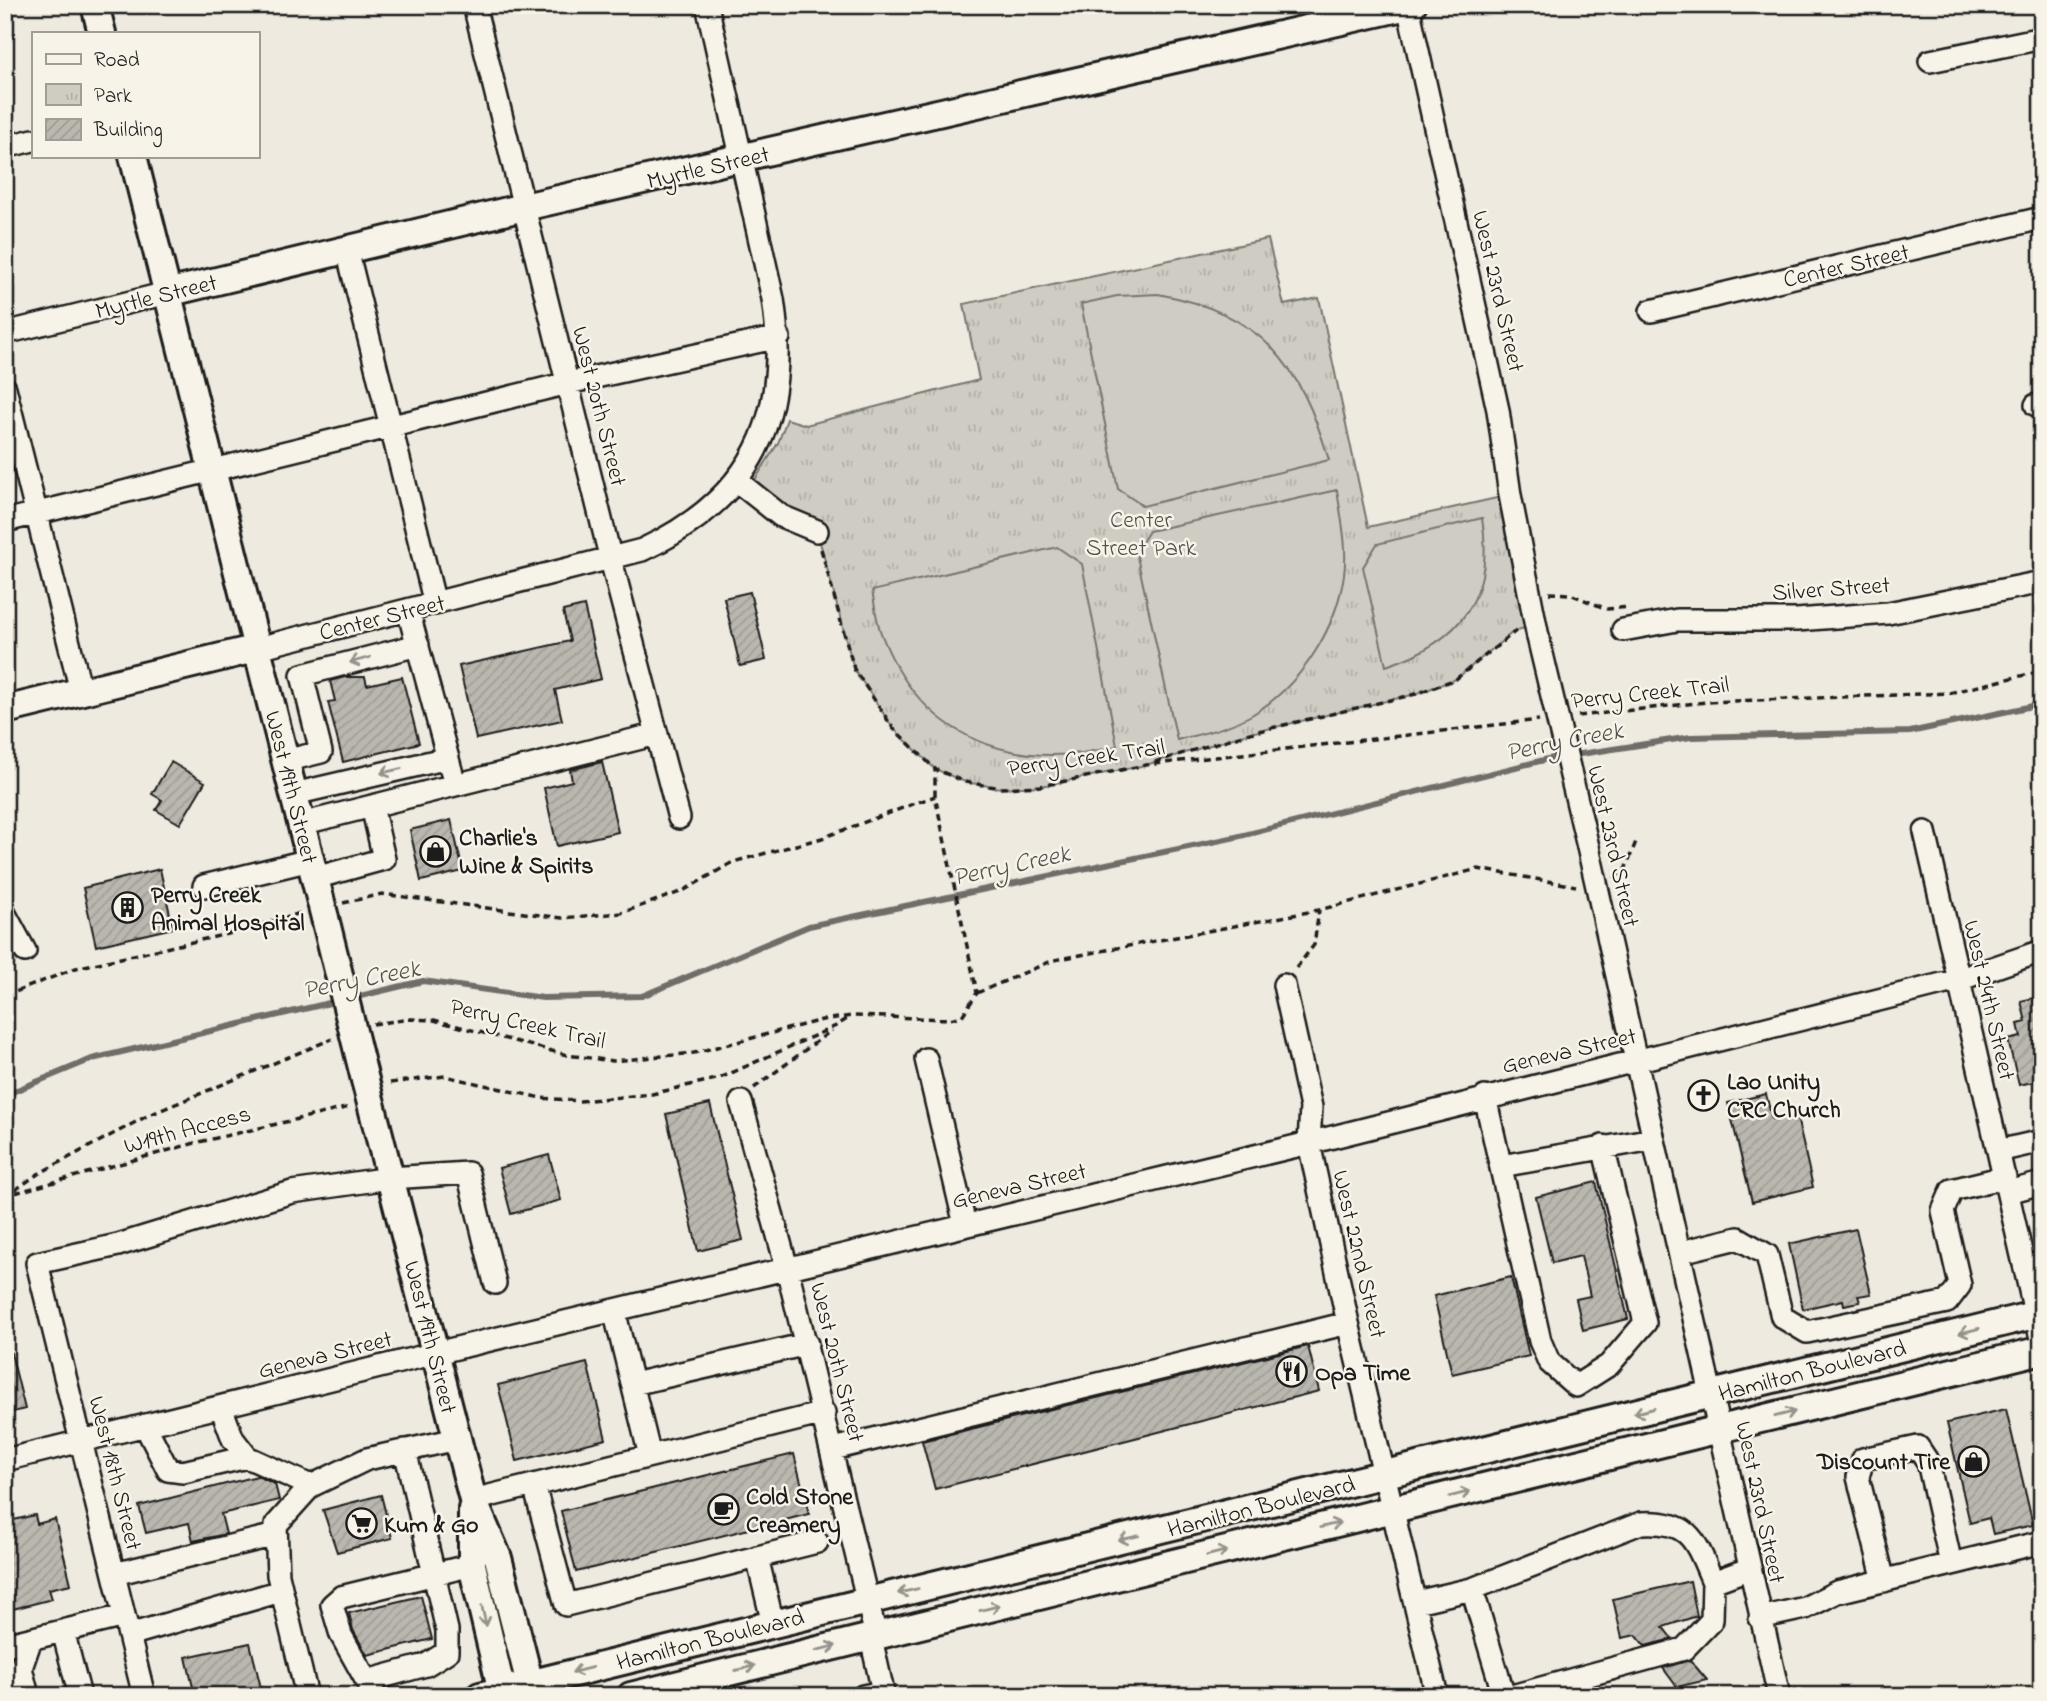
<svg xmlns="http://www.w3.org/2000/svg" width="2047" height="1701" font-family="'Indie Flower',sans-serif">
	<defs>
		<pattern id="park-tufts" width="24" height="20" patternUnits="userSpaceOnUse" patternTransform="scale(1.75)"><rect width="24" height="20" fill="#cfccc3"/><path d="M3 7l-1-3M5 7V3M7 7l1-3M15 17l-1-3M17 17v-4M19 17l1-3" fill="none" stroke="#b1afa7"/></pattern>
		<pattern id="building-hatch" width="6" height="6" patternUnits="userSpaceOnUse" patternTransform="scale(1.75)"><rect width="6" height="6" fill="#bab7af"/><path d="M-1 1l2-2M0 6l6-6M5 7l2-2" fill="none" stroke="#9f9d96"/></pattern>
	</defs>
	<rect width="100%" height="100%" fill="#eeeae0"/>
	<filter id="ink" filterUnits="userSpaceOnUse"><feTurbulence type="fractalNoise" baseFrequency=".0143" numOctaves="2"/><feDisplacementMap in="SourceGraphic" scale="14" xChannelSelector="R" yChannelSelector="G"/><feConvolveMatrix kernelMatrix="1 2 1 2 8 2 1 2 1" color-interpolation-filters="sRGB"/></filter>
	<g filter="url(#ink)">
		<path fill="url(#park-tufts)" stroke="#767470" stroke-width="2" d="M1268 239 1284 305 1319 298 1368 527 1510 495 1535 624 1513 632 1456 679 1416 694 1246 734 1146 765 1041 786 1001 788 965 782 935 769 893 728 854 669 817 531 749 489 778 443 787 419 806 425 979 380 964 304Z"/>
		<path fill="#cfccc3" stroke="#767470" stroke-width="2" d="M1158 294C1262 313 1300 363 1329 460L1143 506 1118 489 1081 304 1117 296Z
			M1337 490C1341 518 1348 547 1344 575 1336 629 1303 681 1258 711 1234 727 1204 733 1177 740L1136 552 1149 531Z
			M1482 518C1495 597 1460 642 1386 666L1363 567 1377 544Z
			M1057 547 1082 564 1117 746C1013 773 921 739 881 633 876 620 875 605 872 591Z"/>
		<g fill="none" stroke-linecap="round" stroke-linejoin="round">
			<path stroke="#6f6d69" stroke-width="6" d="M352 998 423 981 543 998 642 996 809 926 1236 837 1548 759 1691 737 1910 732 2042 704
				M5 1095 92 1059 338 1001"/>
		</g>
		<path fill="url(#building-hatch)" stroke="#1c1c1c" stroke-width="2" d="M750 592 766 660 740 666 724 598Z
			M584 606 601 679 555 690 562 720 476 739 459 666 570 641 563 611Z
			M345 677H365L367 685 402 677 419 743 343 762 328 702 335 701 330 681Z
			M171 762 205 782 180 824 156 810 162 800 152 794Z
			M602 762 618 832 557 846 544 788 572 781 570 770Z
			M451 820 463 871 421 881 410 830Z
			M160 869 173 928 96 946 83 888Z
			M2042 996V1080L2019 1085 2008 1040 2021 1037 2018 1024 2026 1022 2021 1001Z
			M1766 1094 1772 1119 1796 1113 1813 1187 1752 1202 1728 1103Z
			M710 1104 743 1240 698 1251 666 1114Z
			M549 1155 561 1200 511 1214 499 1168Z
			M1596 1182 1628 1319 1583 1330 1576 1299 1590 1296 1581 1256 1552 1263 1536 1197Z
			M1856 1229 1871 1294 1858 1296 1860 1302 1844 1305 1843 1300 1803 1309 1789 1244Z
			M1511 1277 1529 1356 1452 1374 1434 1296Z
			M1308 1346 1319 1391 935 1489 922 1441Z
			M11 1353 25 1409 5 1414V1354Z
			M587 1363 606 1439 517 1461 498 1385Z
			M2006 1409 2033 1525 1993 1534 1989 1518 1970 1523 1947 1423Z
			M794 1454 809 1514 576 1572 561 1511Z
			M257 1476 275 1484 279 1500 221 1514 226 1534 193 1541 189 1523 146 1533 139 1506Z
			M381 1495 392 1538 337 1552 323 1510Z
			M35 1515 37 1524 55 1519 71 1584 49 1589 52 1599 9 1610 5 1597V1522Z
			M1690 1581 1697 1616 1663 1627 1672 1639 1645 1646 1636 1635 1622 1638 1613 1599Z
			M421 1596 432 1639 367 1655 353 1630 349 1613Z
			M250 1643 263 1696H195L186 1657Z
			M1690 1660 1707 1680 1677 1687 1663 1668Z"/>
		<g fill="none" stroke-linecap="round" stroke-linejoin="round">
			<defs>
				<path id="minor" d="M474 5 611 560 679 818
					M1408 6 1498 410 1510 495 1538 637
					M1930 61 2042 38
					M5 147 33 140
					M347 250 435 604
					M1651 311 2042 218
					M5 333 167 293
					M5 388 81 691
					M2036 405 2042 404
					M737 481 781 516 817 531
					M5 521 568 383 779 337
					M408 610 455 785
					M1623 630 1677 620H1797L1888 613 2042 582
					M258 648 642 550C752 499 791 418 773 299L707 5
					M285 761 321 752 302 675 418 645
					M294 794 448 758
					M301 824 657 734
					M1925 832 2042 1343
					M1588 847 1779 1696
					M315 878 384 859 372 806
					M204 886 310 860
					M5 914 25 951
					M1284 985 1311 1107 1309 1143 1348 1323 1437 1696
					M926 1059 965 1225
					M1485 1097 1540 1341 1549 1362 1576 1386 1609 1365 1645 1323 1603 1146
					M741 1102 787 1268 876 1636
					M1998 1151 2042 1141
					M1501 1166 1653 1139
					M2008 1192 2042 1183
					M1681 1252 1738 1238 1767 1255 1782 1317 1807 1332 1947 1302 1960 1285 1943 1211 1952 1190 2005 1177
					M614 1310 650 1456
					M633 1384 807 1344
					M221 1407 233 1439 247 1457 311 1486
					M145 1425 168 1470 183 1472 247 1457
					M833 1449 1348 1323
					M5 1460 436 1353 1309 1143 1958 980 2042 951
					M534 1485 566 1605 817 1542
					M473 1500 824 1413
					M757 1557 773 1624
					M114 1574 276 1535
					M1884 1581 1858 1477 1863 1459 1918 1447 1928 1462 1951 1564
					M1472 1589 1504 1696
					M1416 1602 1472 1589 1641 1523C1691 1520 1695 1540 1713 1582L1748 1569
					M1760 1618 1805 1608 1837 1592 2042 1542
					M63 1631 80 1696
					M129 1635 281 1591
					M5 1645 124 1616
					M367 1681 426 1665 447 1652V1630L405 1450
					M5 1682 9 1696
					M28 1696 21 1668 31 1639
					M144 1696 37 1263 118 1245 292 1192 390 1178 468 1173 495 1283
					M307 1696 278 1575 276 1525 311 1486 367 1459 457 1439
					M375 1696 341 1635 332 1605 341 1597 472 1565
					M863 1696 883 1692 871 1638
					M1512 1696 1684 1649 1712 1620 1713 1582"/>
				<path id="major" d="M95 5 102 33
					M133 156 325 918
					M167 293 524 207 1412 5
					M5 710 258 648
					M365 1080 473 1500 498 1558 533 1696
					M472 1509V1565L503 1696
					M480 1696 2042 1313
					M631 1696 2042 1350"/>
			</defs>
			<use href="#minor" stroke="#1c1c1c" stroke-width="26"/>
			<use href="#major" stroke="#1c1c1c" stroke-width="32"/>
			<path stroke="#1c1c1c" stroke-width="3.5" stroke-dasharray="7 5" stroke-linecap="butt" d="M821 549 854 669 893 728 935 769
				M1549 593 1570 594 1607 609 1630 607
				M1578 716 1706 702 1949 693 2042 671
				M1155 762 1246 734 1416 694 1456 679 1517 630
				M1614 878 1625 870 1637 839
				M343 903 382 894 562 918 621 913 683 891 733 862 822 838 935 796
				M1296 968 1314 945 1319 910
				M977 993 1054 960 1319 910 1478 869 1576 886
				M5 996 76 968 232 933 301 913
				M373 1024 411 1019 434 1020 567 1055 613 1061 694 1053 822 1020 852 1016 950 1019 962 1016 977 993 935 796V769L965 782 1001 788 1041 786 1146 765 1539 720
				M390 1083 445 1076 541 1098 580 1101 652 1094 720 1078 836 1026 850 1017
				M754 1088 832 1030
				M15 1193 195 1143 350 1107
				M5 1197 38 1174 149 1115 332 1039"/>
			<use href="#minor" stroke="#f7f3e8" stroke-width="21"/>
			<use href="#major" stroke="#f7f3e8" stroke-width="26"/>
			<defs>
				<path id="minor-bridge" d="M1538 637 1588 847"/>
				<path id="major-bridge" d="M325 918 365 1080"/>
			</defs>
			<use href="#minor-bridge" stroke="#1c1c1c" stroke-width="26" stroke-linecap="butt"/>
			<use href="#major-bridge" stroke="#1c1c1c" stroke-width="32" stroke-linecap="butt"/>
			<use href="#minor-bridge" stroke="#f7f3e8" stroke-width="21"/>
			<use href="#major-bridge" stroke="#f7f3e8" stroke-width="26"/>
		</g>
		<defs><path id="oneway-shaft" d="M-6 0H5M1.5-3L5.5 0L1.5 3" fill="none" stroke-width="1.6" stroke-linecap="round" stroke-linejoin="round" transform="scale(1.75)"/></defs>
		<g stroke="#94928c">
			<use href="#oneway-shaft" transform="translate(360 660) rotate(165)"/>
			<use href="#oneway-shaft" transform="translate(391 771) rotate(167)"/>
			<use href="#oneway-shaft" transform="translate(1969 1331) rotate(166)"/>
			<use href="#oneway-shaft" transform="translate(1644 1411) rotate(166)"/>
			<use href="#oneway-shaft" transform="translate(1785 1414) rotate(-14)"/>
			<use href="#oneway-shaft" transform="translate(1460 1494) rotate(-14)"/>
			<use href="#oneway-shaft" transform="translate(1330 1525) rotate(-14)"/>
			<use href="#oneway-shaft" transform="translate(1129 1538) rotate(167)"/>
			<use href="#oneway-shaft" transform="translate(1217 1553) rotate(-14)"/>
			<use href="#oneway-shaft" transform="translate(908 1591) rotate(167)"/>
			<use href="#oneway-shaft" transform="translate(990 1608) rotate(-14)"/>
			<use href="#oneway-shaft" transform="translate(484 1616) rotate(77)"/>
			<use href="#oneway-shaft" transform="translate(826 1648) rotate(-14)"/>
			<use href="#oneway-shaft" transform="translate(745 1668) rotate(-14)"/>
			<use href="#oneway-shaft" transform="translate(582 1670) rotate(166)"/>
		</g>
	</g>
	<defs>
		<symbol id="shop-ring" viewBox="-11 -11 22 22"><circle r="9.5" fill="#f7f3e8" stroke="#1c1c1c" stroke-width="1.5"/><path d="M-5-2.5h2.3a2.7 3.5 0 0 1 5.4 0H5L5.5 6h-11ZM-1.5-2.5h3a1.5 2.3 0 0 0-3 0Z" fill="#1c1c1c"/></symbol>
		<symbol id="building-ring" viewBox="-11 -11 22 22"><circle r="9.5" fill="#f7f3e8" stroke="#1c1c1c" stroke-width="1.5"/><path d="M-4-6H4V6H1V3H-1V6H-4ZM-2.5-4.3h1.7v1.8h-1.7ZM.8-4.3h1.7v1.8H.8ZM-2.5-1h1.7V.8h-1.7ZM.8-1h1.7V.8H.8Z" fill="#1c1c1c"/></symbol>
		<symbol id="church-ring" viewBox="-11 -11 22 22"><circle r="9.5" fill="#f7f3e8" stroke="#1c1c1c" stroke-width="1.5"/><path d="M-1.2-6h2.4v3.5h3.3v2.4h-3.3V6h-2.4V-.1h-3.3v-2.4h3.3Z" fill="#1c1c1c"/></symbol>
		<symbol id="restaurant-ring" viewBox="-11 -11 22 22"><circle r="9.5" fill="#f7f3e8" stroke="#1c1c1c" stroke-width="1.5"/><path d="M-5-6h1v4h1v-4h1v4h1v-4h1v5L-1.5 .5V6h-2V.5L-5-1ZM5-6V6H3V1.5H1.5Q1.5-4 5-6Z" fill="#1c1c1c"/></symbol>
		<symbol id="cafe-ring" viewBox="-11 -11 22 22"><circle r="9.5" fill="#f7f3e8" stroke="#1c1c1c" stroke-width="1.5"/><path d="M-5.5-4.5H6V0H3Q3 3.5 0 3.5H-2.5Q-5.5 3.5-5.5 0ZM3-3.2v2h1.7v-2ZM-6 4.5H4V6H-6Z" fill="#1c1c1c"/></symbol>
		<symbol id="supermarket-ring" viewBox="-11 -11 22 22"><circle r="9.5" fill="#f7f3e8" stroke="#1c1c1c" stroke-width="1.5"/><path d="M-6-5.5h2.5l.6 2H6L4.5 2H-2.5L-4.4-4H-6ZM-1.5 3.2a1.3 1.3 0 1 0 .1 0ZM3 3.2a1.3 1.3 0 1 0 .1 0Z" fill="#1c1c1c"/></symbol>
	</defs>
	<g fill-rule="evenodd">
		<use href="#shop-ring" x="418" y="834" width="35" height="35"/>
		<use href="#building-ring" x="110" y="890" width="35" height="35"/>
		<use href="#church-ring" x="1686" y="1078" width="35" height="35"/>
		<use href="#restaurant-ring" x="1274" y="1354" width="35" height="35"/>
		<use href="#shop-ring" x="1956" y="1444" width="35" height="35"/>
		<use href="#cafe-ring" x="706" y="1492" width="35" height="35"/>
		<use href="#supermarket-ring" x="344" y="1506" width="35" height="35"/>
	</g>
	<g text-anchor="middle" stroke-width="5" stroke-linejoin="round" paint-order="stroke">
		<g font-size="24" fill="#1c1c1c" stroke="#f7f3e8">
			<text transform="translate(708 167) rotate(-13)" y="8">Myrtle Street</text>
			<text transform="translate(1846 265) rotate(-13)" y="8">Center Street</text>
			<text transform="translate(1499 291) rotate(77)" y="8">West 23rd Street</text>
			<text transform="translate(156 296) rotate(-14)" y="8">Myrtle Street</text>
			<text transform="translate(600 406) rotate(76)" y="8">West 20th Street</text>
			<text transform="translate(1831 588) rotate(-4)" y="8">Silver Street</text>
			<text transform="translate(382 617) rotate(-14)" y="8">Center Street</text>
			<text transform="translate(1650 692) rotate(-6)" y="8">Perry Creek Trail</text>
			<text transform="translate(1086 757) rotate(-8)" y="8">Perry Creek Trail</text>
			<text transform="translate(292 787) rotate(76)" y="8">West 19th Street</text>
			<text transform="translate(1614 846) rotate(77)" y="8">West 23rd Street</text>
			<text transform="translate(1990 1000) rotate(77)" y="8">West 24th Street</text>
			<text transform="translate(528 1023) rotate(13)" y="8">Perry Creek Trail</text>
			<text transform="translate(1569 1050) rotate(-13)" y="8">Geneva Street</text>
			<text transform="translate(187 1129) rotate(-15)" y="8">W19th Access</text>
			<text transform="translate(1019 1185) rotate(-13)" y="8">Geneva Street</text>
			<text transform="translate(1360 1254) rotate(77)" y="8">West 22nd Street</text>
			<text transform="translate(431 1337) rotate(76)" y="8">West 19th Street</text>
			<text transform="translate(325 1354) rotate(-14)" y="8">Geneva Street</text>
			<text transform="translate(838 1362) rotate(76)" y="8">West 20th Street</text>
			<text transform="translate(1812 1370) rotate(-14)" y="8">Hamilton Boulevard</text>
			<text transform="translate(116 1473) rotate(76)" y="8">West 18th Street</text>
			<text transform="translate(1761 1502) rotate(78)" y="8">West 23rd Street</text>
			<text transform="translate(1261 1506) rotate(-14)" y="8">Hamilton Boulevard</text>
			<text transform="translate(710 1639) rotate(-14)" y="8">Hamilton Boulevard</text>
		</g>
		<g font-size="24" fill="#52514e" stroke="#f7f3e8">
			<text x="1141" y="527">Center<tspan x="1141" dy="28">Street Park</tspan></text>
		</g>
		<g font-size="24" font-weight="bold" fill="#1c1c1c" stroke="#f7f3e8" text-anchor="start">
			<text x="459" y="845">Charlie's<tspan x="459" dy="28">Wine &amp; Spirits</tspan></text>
			<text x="151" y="902">Perry Creek<tspan x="151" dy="28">Animal Hospital</tspan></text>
			<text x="1727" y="1089">Lao Unity<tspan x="1727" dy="28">CRC Church</tspan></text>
			<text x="1315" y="1380">Opa Time</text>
			<text x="1950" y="1469" text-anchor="end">Discount Tire</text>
			<text x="746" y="1504">Cold Stone<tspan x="746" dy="28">Creamery</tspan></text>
			<text x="384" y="1532">Kum &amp; Go</text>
		</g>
		<g font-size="26" font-style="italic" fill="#535250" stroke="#f7f3e8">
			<text transform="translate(1564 740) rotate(-11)" y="9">Perry Creek</text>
			<text transform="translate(1011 864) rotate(-12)" y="9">Perry Creek</text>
			<text transform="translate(361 978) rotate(-11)" y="9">Perry Creek</text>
		</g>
	</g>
	<rect width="2047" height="1701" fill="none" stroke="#f7f3e8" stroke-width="28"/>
	<rect x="14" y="14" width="2019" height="1673" fill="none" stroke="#1c1c1c" stroke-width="2.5" filter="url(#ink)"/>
	<rect x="32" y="32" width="228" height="126" fill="#f7f3e8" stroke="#9f9d96" stroke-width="2"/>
	<rect x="46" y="54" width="35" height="10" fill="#f7f3e8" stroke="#9f9d96" stroke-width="2"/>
	<text x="94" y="66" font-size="21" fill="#1c1c1c">Road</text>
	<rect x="46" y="84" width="35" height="21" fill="url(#park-tufts)" stroke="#9f9d96" stroke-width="2"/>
	<text x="94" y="102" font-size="21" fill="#1c1c1c">Park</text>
	<rect x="46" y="119" width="35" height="21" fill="url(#building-hatch)" stroke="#9f9d96" stroke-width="2"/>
	<text x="94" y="136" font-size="21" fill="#1c1c1c">Building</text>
</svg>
